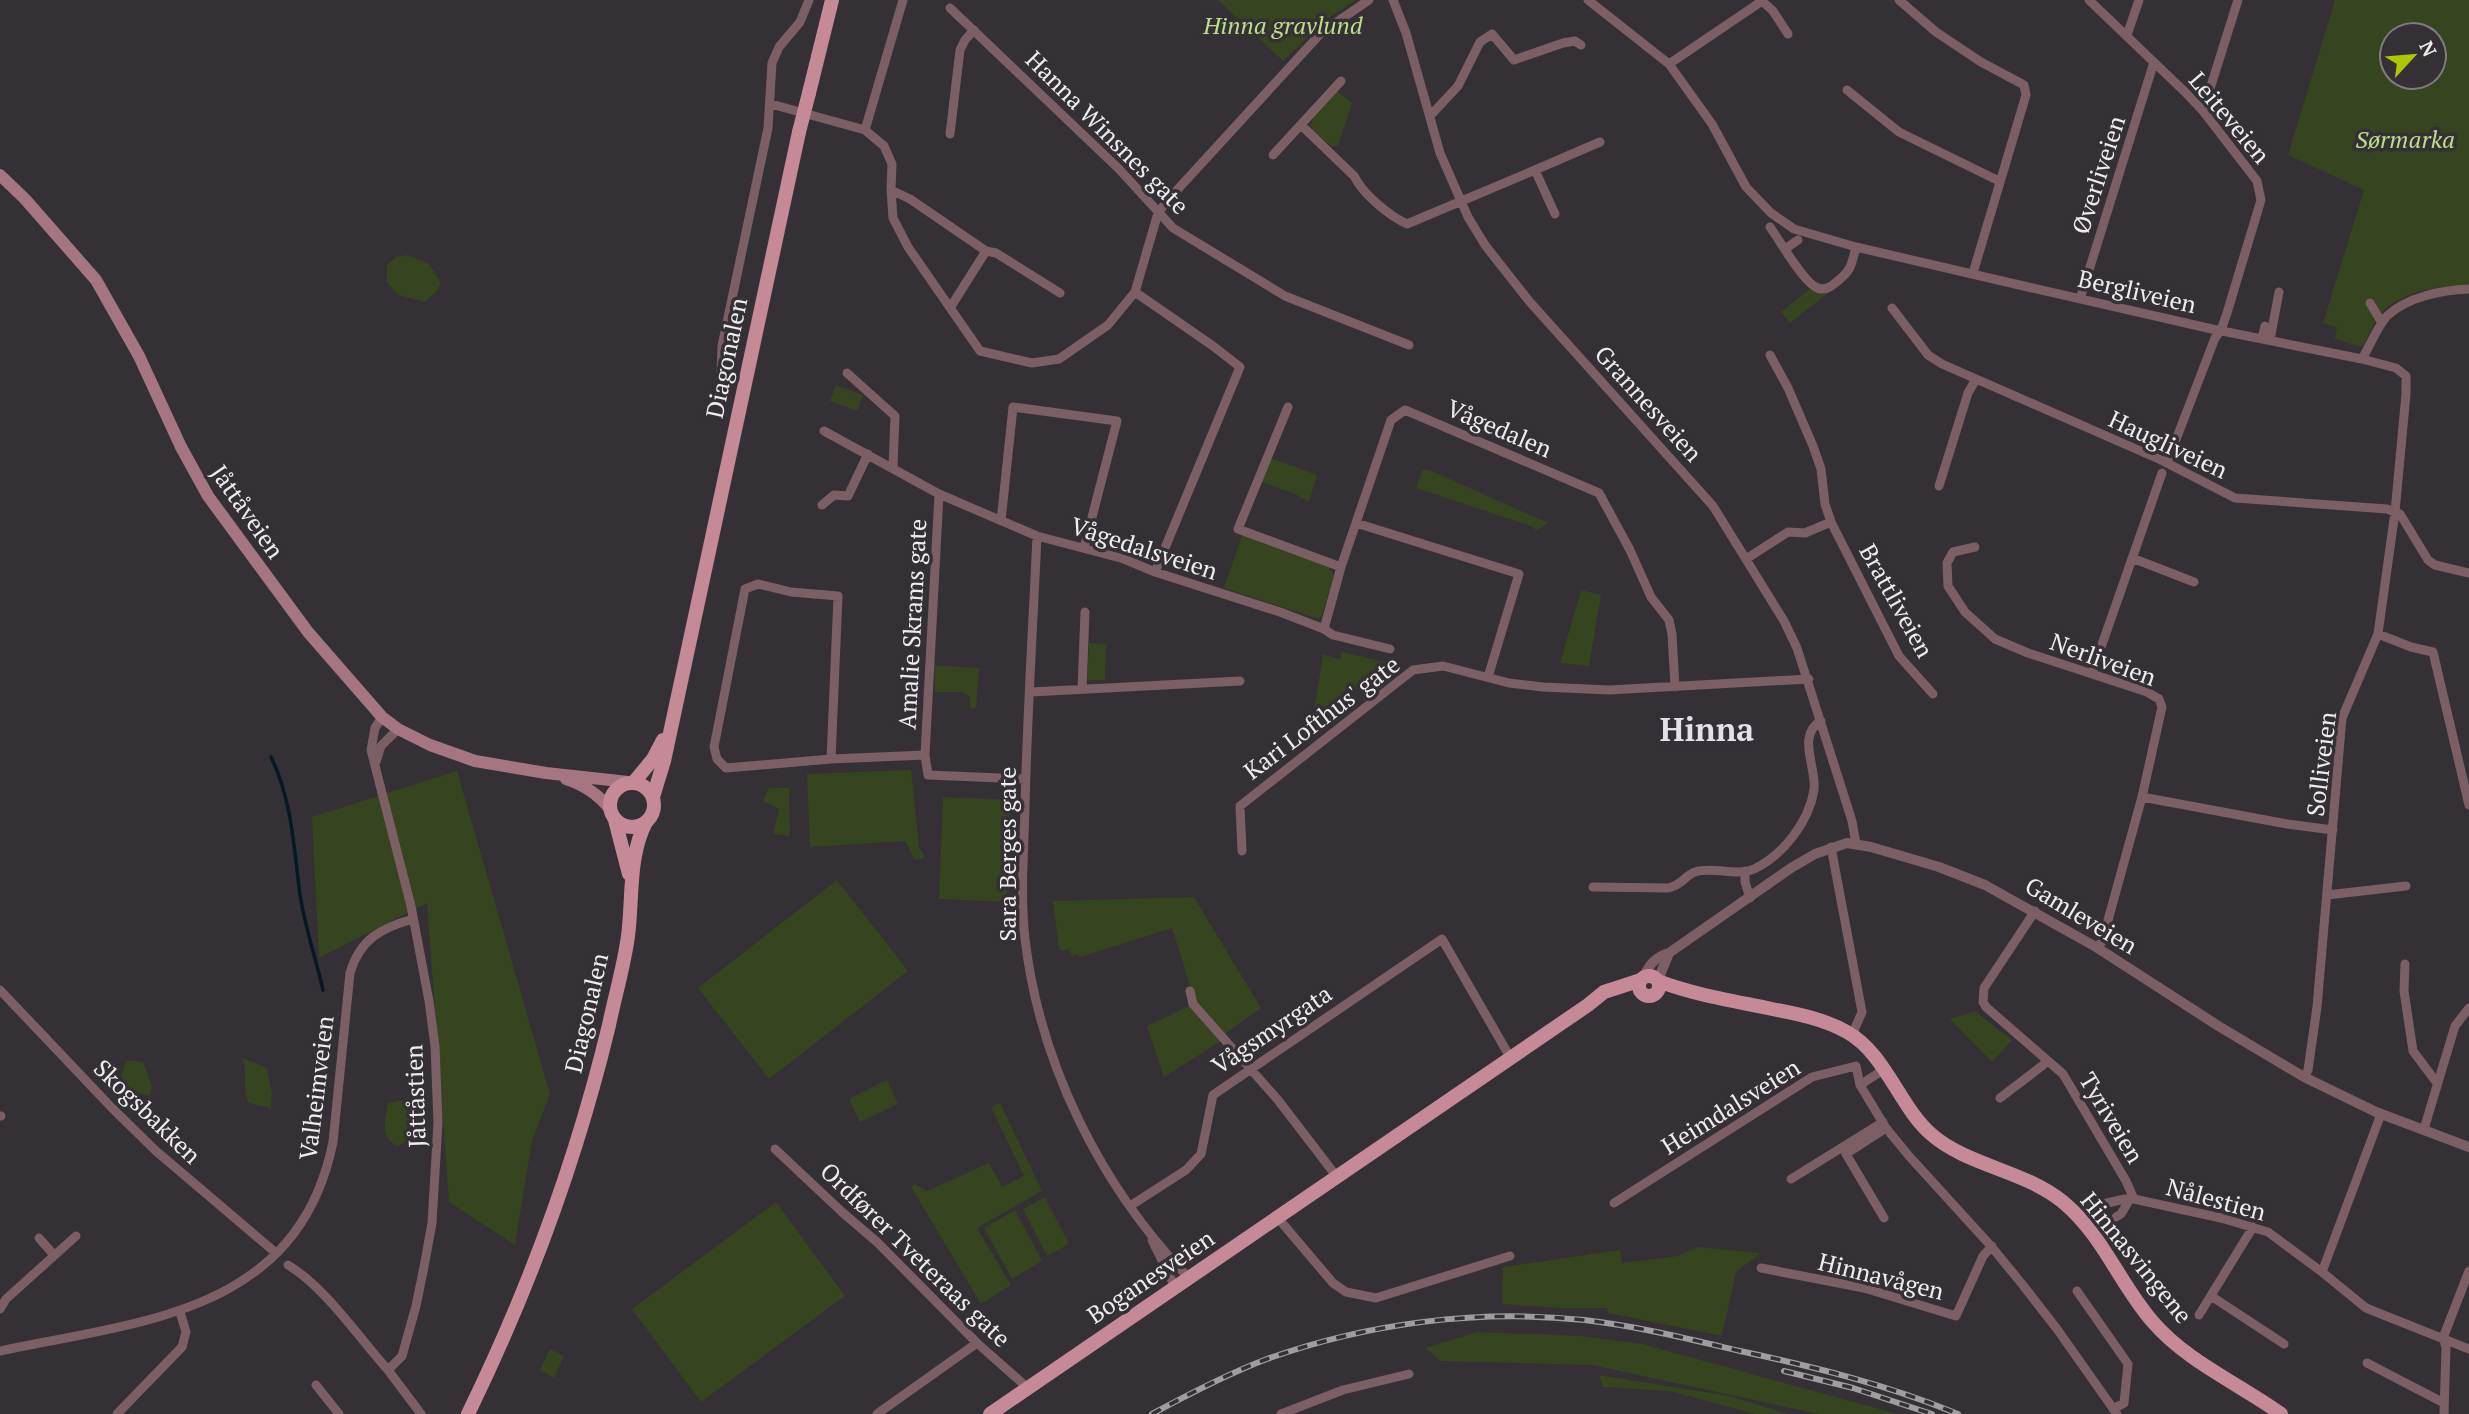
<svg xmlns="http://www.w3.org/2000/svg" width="2469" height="1414" font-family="'PT Serif',serif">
	<rect width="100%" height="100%" fill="#343035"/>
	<path fill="#36441f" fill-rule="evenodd" d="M1218 0H1356L1327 19 1283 61Z
		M2335 0H2469V285C2438 286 2404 290 2381 313 2374 321 2368 337 2362 347L2335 339 2337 327 2323 323 2364 190 2288 155ZM2392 35H2434V77H2392Z
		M1337 91 1352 103 1338 145 1333 147 1313 132 1311 126 1314 116Z
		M408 255 429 264 441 283 436 292 424 302 398 295 387 282V265L396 257Z
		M1811 288 1832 290 1790 323 1781 312Z
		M836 385 863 395 857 411 830 401Z
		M1271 458 1317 475 1309 502 1295 494 1261 482Z
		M1423 469 1432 471 1548 523 1536 531 1534 527 1416 488Z
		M1243 533 1327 565 1334 576 1322 615 1319 619 1224 588Z
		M1581 590 1601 595 1589 666 1560 663Z
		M1089 643 1106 644 1105 680H1087Z
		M1342 652 1385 662 1372 677 1315 721 1313 718 1323 654 1340 660Z
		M935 665 979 668 976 708H970V697L962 692H935Z
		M911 770 919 847 924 854 923 859 915 860 905 841 810 847 807 774Z
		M457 771 550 1094 532 1141 515 1245 449 1202 427 903 319 958 312 817Z
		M769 788H789L790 836 773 834 779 809 763 801Z
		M943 797 1011 800 1007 902 939 899Z
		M837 880 908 971 769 1079 698 988Z
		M1194 897 1261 1008 1225 1034 1194 998 1172 928 1080 957 1078 954 1072 956 1069 949 1062 951 1059 949 1053 901Z
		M1189 1006 1221 1041 1164 1077 1147 1026Z
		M1975 1011 2012 1040 1992 1062 1950 1019Z
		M242 1058 267 1068 272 1094 271 1108 249 1103C241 1090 249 1073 242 1058Z
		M127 1060 143 1062 152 1086 150 1096 127 1090 121 1075Z
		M887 1080 898 1104 860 1122 849 1099Z
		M402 1100C407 1114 416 1128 408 1142L397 1146C379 1136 385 1120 388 1103Z
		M1000 1103 1042 1191 977 1228 1011 1285 981 1304 911 1187 915 1184 927 1191 989 1163 1002 1187 1024 1176 991 1107Z
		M1045 1197 1069 1244 1047 1256 1023 1209Z
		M776 1202 845 1296 701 1402 632 1309Z
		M1015 1210 1042 1261 1012 1279 984 1228Z
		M1698 1247 1761 1253 1736 1272 1722 1336 1608 1313 1607 1308H1560L1502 1304 1503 1267 1620 1250 1622 1263 1678 1256Z
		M1477 1332 1580 1336 1642 1344 1898 1414H1819L1592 1365 1440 1361 1426 1348Z
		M550 1349 564 1356 554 1378 540 1370Z
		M1599 1375 1729 1396 1788 1414H1755L1670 1391 1603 1387Z"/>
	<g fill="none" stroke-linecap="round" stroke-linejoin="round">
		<path stroke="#051925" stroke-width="3.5" d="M271 757C292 800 294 849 300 895 305 927 316 959 323 990"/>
		<path stroke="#7c5e65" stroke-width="9" d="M1393 0 1406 33 1440 153 1468 217 1485 245 1529 301 1713 506 1784 621 1797 648 1852 821 1856 844
			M1588 0 1669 64 1712 124 1746 187 1771 213 1794 229 1856 247 2028 287 2212 329 2362 359 2396 368 2406 376V394L2395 512 2378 634 2342 718 2317 1007 2308 1070 2304 1077
			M1899 0 1936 32 1981 62 2024 85 2026 95 1973 273
			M2089 0 2185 92 2203 111 2257 181 2261 200 2227 313 2221 330 2215 338 2167 463
			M950 8 1119 169 1173 228 1285 296 1409 345
			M2127 35 2139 0
			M1669 64 1762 1 1773 11 1788 34
			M1847 90 1899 132 1999 181
			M771 104 865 130 884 146 892 164 891 190 893 218 908 247 980 351 1032 363 1059 359 1108 325 1135 292 1158 213 1167 201 1322 32 1369 0
			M2203 111 2238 0
			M1430 116 1458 86 1480 42 1492 34 1514 60 1563 43 1575 41 1581 45
			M1301 125 1354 176C1363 194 1388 215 1407 224L1535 170 1555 214
			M865 130 903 0
			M950 134 960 50 965 40 974 30
			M1273 155 1341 81
			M1535 170 1600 142
			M891 190 910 199 986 251 950 308
			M1770 227C1780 241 1801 278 1814 286 1821 291 1828 289 1834 284 1851 271 1851 267 1856 247
			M1785 249 1798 240
			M986 251 996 253 1060 293
			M1135 292 1213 346 1240 367 1155 572
			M2080 299 2154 62
			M2370 303 2382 323
			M1892 308 1928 355 1942 364 2161 460 2235 498 2387 509 2400 514 2428 560 2435 565 2469 573
			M2262 338 2265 326
			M2270 340 2279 292
			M1770 355 1788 388 1813 446 1821 469 1825 504 1831 522 1899 656 1933 694
			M2362 359C2370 346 2377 327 2387 316 2407 297 2442 290 2469 289
			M721 372 722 346 768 128 772 63 779 47 800 22 809 0
			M847 373 895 416 893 467
			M1288 407 1238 529 1341 567
			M824 431 939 494 1037 536 1124 559 1155 572 1280 612 1324 629 1333 635 1390 649
			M1939 486 1968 393 1976 379
			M822 505 834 495 848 496 868 454
			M1001 521 1013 407 1117 421 1084 548
			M1356 523 1519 574 1488 677
			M1037 536C1033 626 1027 716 1025 807 1024 851 1020 895 1025 939 1040 1065 1101 1187 1189 1278
			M1975 547 1953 552 1947 563 1948 586 1965 612 1995 639 2028 653 2147 692 2159 699 2162 707 2142 797 2102 942 2096 947
			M2132 558 2194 582
			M1746 559 1788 532 1805 533 1831 522
			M1324 629 1341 567 1391 420 1405 410 1599 493 1630 550 1651 597 1669 620 1672 634 1675 687
			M2378 634 2411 647 2433 652 2469 805
			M2092 673 2162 473
			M1082 689 1085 612
			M1031 692 1240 681
			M382 717 375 728 371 750 411 906 429 1001 435 1046 438 1123 432 1223 424 1267 416 1306 402 1356 388 1370 421 1414
			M925 755 939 494
			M831 759 838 596 791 592 758 584 745 589 714 747 717 759 726 768 831 759 925 755 928 775 1026 779
			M376 762 381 746 398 729
			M2142 797 2287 824 2333 830
			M1831 847 1862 1012 1852 1035
			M1242 851 1240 806 1413 670 1443 666 1509 683 1543 687 1609 690 1809 679
			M1745 871V882L1750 898
			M1593 887 1668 888C1683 885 1685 875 1695 872 1713 866 1736 877 1754 869 1783 855 1809 822 1814 790 1817 768 1796 735 1821 721
			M2327 895 2406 886
			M2035 911 1984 988 1983 1002 1986 1007 2063 1074 2126 1181 2134 1199
			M2405 964 2404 991 2413 1051 2437 1083
			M0 990 112 1108 156 1151 276 1253
			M1190 991 1193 1004 1278 1100 1337 1177
			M1883 1070 1860 1085 1886 1128 1909 1156 1990 1245 2022 1284 2057 1329 2117 1414
			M2000 1098 2047 1062
			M0 1116H1
			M2424 1129 2455 1026 2469 1008
			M775 1149 842 1212 877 1242 977 1343 1028 1388
			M1791 1179 1883 1122
			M1614 1203 1812 1077 1856 1066 1860 1085
			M1130 1206 1186 1170 1201 1154 1213 1095 1442 939 1510 1057
			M2089 1207 2125 1199H2134L2221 1218 2268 1232 2322 1272 2366 1308 2469 1349
			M1277 1217 1333 1283 1346 1292 1376 1298 1510 1256
			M2116 1217 2121 1214 2130 1199
			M1884 1218 1846 1154 1886 1128
			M39 1238 54 1255
			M1152 1240 1175 1287
			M288 1265C325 1287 359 1338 388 1370
			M1761 1268 1864 1288 1956 1316 1983 1256 1992 1246
			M2322 1272 2381 1114
			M2077 1291 2128 1364 2124 1403 2113 1409
			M2211 1296 2284 1344
			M0 1309 6 1299 76 1236
			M2199 1315 2253 1227
			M0 1351C141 1321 298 1314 333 1142L350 973C360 939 381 928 413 919
			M2367 1363 2444 1403
			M316 1385 339 1414
			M117 1414 182 1347 186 1332 180 1312
			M877 1414 977 1343
			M1281 1414 1343 1390 1409 1374
			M2444 1414 2446 1347 2443 1338 2469 1271"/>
		<path stroke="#7c5e65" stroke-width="10" d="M1643 978C1649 965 1655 957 1669 953L1791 868 1815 854 1847 843 1871 847 1939 867 1985 885 2096 947 2220 1027 2304 1077 2376 1112 2469 1147
			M1658 980 1669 953"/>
		<path stroke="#a57682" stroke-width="12" d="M0 175 25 199 96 280 139 356 181 447 208 496 308 632 382 717 398 729 430 745 475 761 546 773 628 782
			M566 779C585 785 598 794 610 809"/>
		<path stroke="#c58998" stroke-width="14" d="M809 93 832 0
			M634 782 653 759 663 740
			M610 805a22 22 0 1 1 44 0a22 22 0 1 1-44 0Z
			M653 797 664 761 799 132
			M615 820 629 874
			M1639 986a10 10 0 1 1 20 0a10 10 0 1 1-20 0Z
			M1658 981C1695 995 1734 1001 1772 1009 1798 1014 1824 1019 1847 1032 1886 1054 1899 1106 1931 1134 1967 1166 2024 1170 2063 1202 2102 1234 2120 1284 2152 1321 2187 1362 2238 1383 2281 1414
			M468 1414C528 1291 577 1158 609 1025 615 996 624 966 628 936 633 898 628 857 646 822
			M990 1414 1588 1005 1604 992 1641 980"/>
		<defs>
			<path id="rail" d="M1784 1371 1853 1388 1932 1414
				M1152 1414C1189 1394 1227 1374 1267 1359 1368 1323 1477 1309 1584 1320 1637 1326 1689 1339 1740 1351 1815 1367 1888 1385 1958 1414"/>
		</defs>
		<use href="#rail" stroke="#a09ca0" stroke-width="6"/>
		<use href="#rail" stroke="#343035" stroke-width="3.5" stroke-dasharray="10" stroke-linecap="butt"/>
		<path stroke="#c58998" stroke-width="14" d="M799 132 809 93"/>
	</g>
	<g text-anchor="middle" stroke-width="7" stroke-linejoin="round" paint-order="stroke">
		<g font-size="24" font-style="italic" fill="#bbde86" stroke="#343035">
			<text x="1283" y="34">Hinna gravlund</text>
			<text x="2405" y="148">Sørmarka</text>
		</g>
		<g font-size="24" fill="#efecef" stroke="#343035">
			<text transform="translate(2229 118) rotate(50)" y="8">Leiteveien</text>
			<text transform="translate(1107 133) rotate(45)" y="8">Hanna Winsnes gate</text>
			<text transform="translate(2099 175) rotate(-72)" y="8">Øverliveien</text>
			<text transform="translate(2137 292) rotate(13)" y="8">Bergliveien</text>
			<text transform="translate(727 358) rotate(-78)" y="8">Diagonalen</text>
			<text transform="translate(1648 404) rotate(48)" y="8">Grannesveien</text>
			<text transform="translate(1499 429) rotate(23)" y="8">Vågedalen</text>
			<text transform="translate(2168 445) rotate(25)" y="8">Haugliveien</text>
			<text transform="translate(247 512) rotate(55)" y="8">Jåttåveien</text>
			<text transform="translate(1144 549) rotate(18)" y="8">Vågedalsveien</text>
			<text transform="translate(1896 601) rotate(61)" y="8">Brattliveien</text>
			<text transform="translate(913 624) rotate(-87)" y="8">Amalie Skrams gate</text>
			<text transform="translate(2103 660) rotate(20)" y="8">Nerliveien</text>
			<text transform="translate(1322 718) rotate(-37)" y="8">Kari Lofthus' gate</text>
			<text transform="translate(2322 764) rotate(-83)" y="8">Solliveien</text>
			<text transform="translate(1008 854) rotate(-90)" y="8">Sara Berges gate</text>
			<text transform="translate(2081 916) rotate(31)" y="8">Gamleveien</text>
			<text transform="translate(587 1013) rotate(-77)" y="8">Diagonalen</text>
			<text transform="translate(1272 1030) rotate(-34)" y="8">Vågsmyrgata</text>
			<text transform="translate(317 1088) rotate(-83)" y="8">Valheimveien</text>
			<text transform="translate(416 1096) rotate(-92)" y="8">Jåttåstien</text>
			<text transform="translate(1731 1107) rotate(-32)" y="8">Heimdalsveien</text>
			<text transform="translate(147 1112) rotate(44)" y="8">Skogsbakken</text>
			<text transform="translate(2111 1118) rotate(59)" y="8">Tyriveien</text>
			<text transform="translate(2216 1200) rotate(15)" y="8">Nålestien</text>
			<text transform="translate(915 1255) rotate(44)" y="8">Ordfører Tveteraas gate</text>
			<text transform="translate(2136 1258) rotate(51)" y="8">Hinnasvingene</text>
			<text transform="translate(1151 1277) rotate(-34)" y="8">Boganesveien</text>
			<text transform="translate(1881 1277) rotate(14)" y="8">Hinnavågen</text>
		</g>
		<g font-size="32" font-weight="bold" fill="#e6e1e8" stroke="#343035">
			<text x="1707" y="741">Hinna</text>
		</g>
	</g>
	<g transform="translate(2413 56) rotate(64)"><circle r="33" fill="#343035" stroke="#7f7b7f" stroke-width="2"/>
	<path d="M0-5L12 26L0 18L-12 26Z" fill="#afc505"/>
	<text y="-10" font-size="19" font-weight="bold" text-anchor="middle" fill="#efecef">N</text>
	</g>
</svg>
